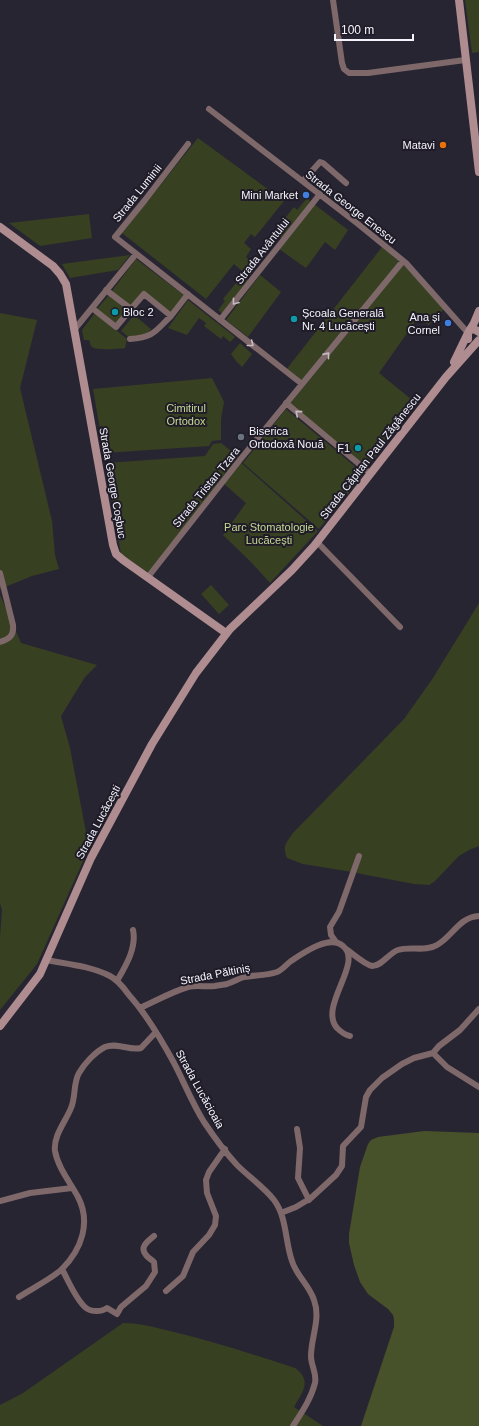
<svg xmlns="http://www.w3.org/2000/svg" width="479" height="1426" font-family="Arial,sans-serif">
	<rect width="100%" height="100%" fill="#282532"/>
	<path fill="#384022" d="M465 0H479V52L472 53Z
		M198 138 284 201 255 237 251 234 244 243 251 249 246 257 257 266 249 277 234 264 206 299 122 233Z
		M307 198 311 202 282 239 276 235 280 229 278 227 294 207 297 210Z
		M314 204 348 230 335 250 325 242 306 268 279 249Z
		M89 214 92 238 40 246 9 223Z
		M382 247 400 262 302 382 286 370Z
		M130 255 118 270 70 278 62 264Z
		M136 259 185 296 171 313 143 292 131 306 112 291Z
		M403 264 445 308 429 325 417 319 379 373 417 404 367 467 290 404Z
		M260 275 281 292 248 337 226 320Z
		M245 277 249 280 223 314 218 310 225 301 223 299 236 283 239 285Z
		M109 295 128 310 116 325 97 309Z
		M188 300 235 337 230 342 223 336 221 339 204 326 206 323 199 318 187 335 168 328Z
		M0 313 37 320 20 388 52 521 55 555 59 569 32 576 0 589Z
		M95 313 127 339 125 348C119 349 94 351 91 346 90 344 90 342 89 340H84L82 330Z
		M134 315 151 329 147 335 130 338 121 331Z
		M240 343 252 354 242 367 236 361 231 354Z
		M212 378 224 402 221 419V440L212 441 209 446 104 453 93 389Z
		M286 409 364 474 319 529 243 463Z
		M221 443 240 458 150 574 121 554 106 463 205 456 213 444Z
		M239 461 318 531 270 583 251 562 223 535 246 503 223 483Z
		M211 585 229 605 219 614 201 594Z
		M0 595 21 643 97 665 85 677 61 716 70 748 89 848 37 964 0 1010V937L2 910 0 903Z
		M479 603V846L469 850 459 856 434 882 429 885 414 884 346 871 303 864 287 858C282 846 286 843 293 833L404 719 433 678Z
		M123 1323C140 1323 158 1328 174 1332 215 1342 255 1355 295 1368 313 1381 302 1392 294 1407L323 1426H0V1405L23 1393Z"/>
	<path fill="#48522a" d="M424 1131 479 1133V1426H361L394 1327V1320L393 1315 388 1309 368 1294 360 1282 354 1265 349 1243V1234L360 1167 368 1144 371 1140 378 1137Z"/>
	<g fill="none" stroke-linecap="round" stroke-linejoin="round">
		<path stroke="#7e686a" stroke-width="6" d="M333 0 342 63 344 69 349 73H368L465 60
			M209 109 358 224 406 263 468 333
			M188 144 145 200 115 237 302 384
			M303 181 320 162 323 163 346 183
			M92 308 116 327 131 309 106 290
			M131 309 144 294 171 316 188 294
			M220 320 320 194
			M74 330 136 254
			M130 339C155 337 155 331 171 316
			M286 403 371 474
			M317 542 400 627
			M0 573 13 625C14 635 10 639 0 642
			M148 577 239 461 403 261
			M336 942 331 935 330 927 339 912 359 856
			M346 949C352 953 365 965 372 966 382 966 389 953 398 950 410 946 426 952 437 945 453 936 459 917 479 916
			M46 960C67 964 91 966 110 976 118 980 124 988 129 995 147 1015 161 1039 174 1063 184 1082 192 1103 204 1122 214 1137 225 1152 237 1165 249 1177 264 1187 274 1200 287 1217 285 1242 292 1261 296 1275 309 1285 314 1300 321 1319 311 1337 311 1356 311 1366 317 1373 315 1383 311 1399 302 1412 293 1426
			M117 981C125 967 137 948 133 930
			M140 1008C156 1001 171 992 188 987 196 985 206 987 215 986 219 985 223 985 227 984 233 982 238 979 244 977 255 975 266 976 277 972 282 970 286 965 291 961 303 953 330 934 343 946 364 963 318 1006 337 1028 341 1032 345 1035 350 1036
			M433 1053 447 1067 479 1087
			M297 1129 300 1148 298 1178 309 1200
			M0 1201 30 1193 72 1188
			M281 1213 296 1207 311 1198 336 1175 342 1166 343 1146 361 1127 366 1097 370 1090 382 1078 402 1064 414 1058 433 1053 439 1046 460 1030 479 1009
			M62 1269C68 1280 76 1300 86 1308 91 1312 102 1312 107 1308L117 1314 121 1307 146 1286 155 1272 154 1262C151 1259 148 1258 146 1255 139 1247 148 1241 154 1236
			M166 1291 183 1276 193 1252 209 1235 215 1225 216 1216 207 1193 206 1180 209 1172 225 1149
			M19 1297C31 1289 53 1278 62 1269 82 1249 91 1222 78 1197 70 1182 58 1168 55 1151 53 1136 66 1121 71 1108 76 1097 73 1083 79 1073 84 1064 95 1052 105 1047 117 1042 129 1051 141 1048L156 1032"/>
		<path stroke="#af8c90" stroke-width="8" d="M459 0 479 172
			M0 227 53 266 60 274 66 284 113 545 116 554 123 560 226 633
			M469 331 474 323 479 311
			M468 339V333L470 330 474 329 479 332
			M454 362 467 335
			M0 1026 40 974 91 858 152 744 196 673 230 629 292 570 314 546 446 377 479 340"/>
	</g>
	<defs><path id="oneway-chevron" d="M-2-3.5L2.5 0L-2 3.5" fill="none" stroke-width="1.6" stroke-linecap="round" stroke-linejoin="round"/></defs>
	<g stroke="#c5bcc2">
		<use href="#oneway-chevron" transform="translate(235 302) rotate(128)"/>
		<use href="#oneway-chevron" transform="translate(251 344) rotate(38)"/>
		<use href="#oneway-chevron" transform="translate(327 355) rotate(-51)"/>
		<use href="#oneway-chevron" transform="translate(298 413) rotate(-140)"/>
	</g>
	<circle fill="#e8710a" stroke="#1f1c28" stroke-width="1.5" cx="443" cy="145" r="4"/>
	<g fill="#3f7fe0" stroke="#1f1c28" stroke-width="1.5">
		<circle cx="306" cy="195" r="4"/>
		<circle cx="448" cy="323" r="4"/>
	</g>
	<g fill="#0f9aa8" stroke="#1f1c28" stroke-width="1.5">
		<circle cx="115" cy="312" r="4"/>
		<circle cx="294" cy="319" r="4"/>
		<circle cx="358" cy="448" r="4"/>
	</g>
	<circle fill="#6b7280" stroke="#1f1c28" stroke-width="1.5" cx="241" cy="437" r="4"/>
	<g text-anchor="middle" stroke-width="4" stroke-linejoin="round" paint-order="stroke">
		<g font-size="11" fill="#f5f4fc" stroke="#1f1c28" text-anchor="end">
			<text x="435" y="149">Matavi</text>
			<text x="298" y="199">Mini Market</text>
			<text x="123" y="316" text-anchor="start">Bloc 2</text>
			<text x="302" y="317" text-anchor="start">Școala Generală<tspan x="302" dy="13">Nr. 4 Lucăcești</tspan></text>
			<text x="440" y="321">Ana și<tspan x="440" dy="13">Cornel</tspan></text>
			<text x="249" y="435" text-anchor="start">Biserica<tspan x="249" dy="13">Ortodoxă Nouă</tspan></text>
			<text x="350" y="452">F1</text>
		</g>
		<g font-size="11" fill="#f5f4fc" stroke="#1f1c28">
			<text transform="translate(137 193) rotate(-51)" y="4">Strada Luminii</text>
			<text transform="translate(351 207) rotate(38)" y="4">Strada George Enescu</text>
			<text transform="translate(262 251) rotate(-52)" y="4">Strada Avântului</text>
			<text transform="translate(370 456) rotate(-52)" y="4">Strada Căpitan Paul Zăgănescu</text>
			<text transform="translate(113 483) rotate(80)" y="4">Strada George Coșbuc</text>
			<text transform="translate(206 487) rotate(-51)" y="4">Strada Tristan Tzara</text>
			<text transform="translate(98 822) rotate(-62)" y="4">Strada Lucăcești</text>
			<text transform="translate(215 974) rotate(-11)" y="4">Strada Păltiniș</text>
			<text transform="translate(200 1089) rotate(61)" y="4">Strada Lucăcioaia</text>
		</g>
		<g font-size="11" fill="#c6d995" stroke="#1f1c28">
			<text x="186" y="412">Cimitirul<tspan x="186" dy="13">Ortodox</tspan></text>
			<text x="269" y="531">Parc Stomatologie<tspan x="269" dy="13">Lucăcești</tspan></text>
		</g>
	</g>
	<path d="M335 34v6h78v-6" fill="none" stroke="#f5f4fc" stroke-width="2"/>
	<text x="341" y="34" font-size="12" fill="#f5f4fc" stroke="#1f1c28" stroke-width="3" paint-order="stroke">100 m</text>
</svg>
